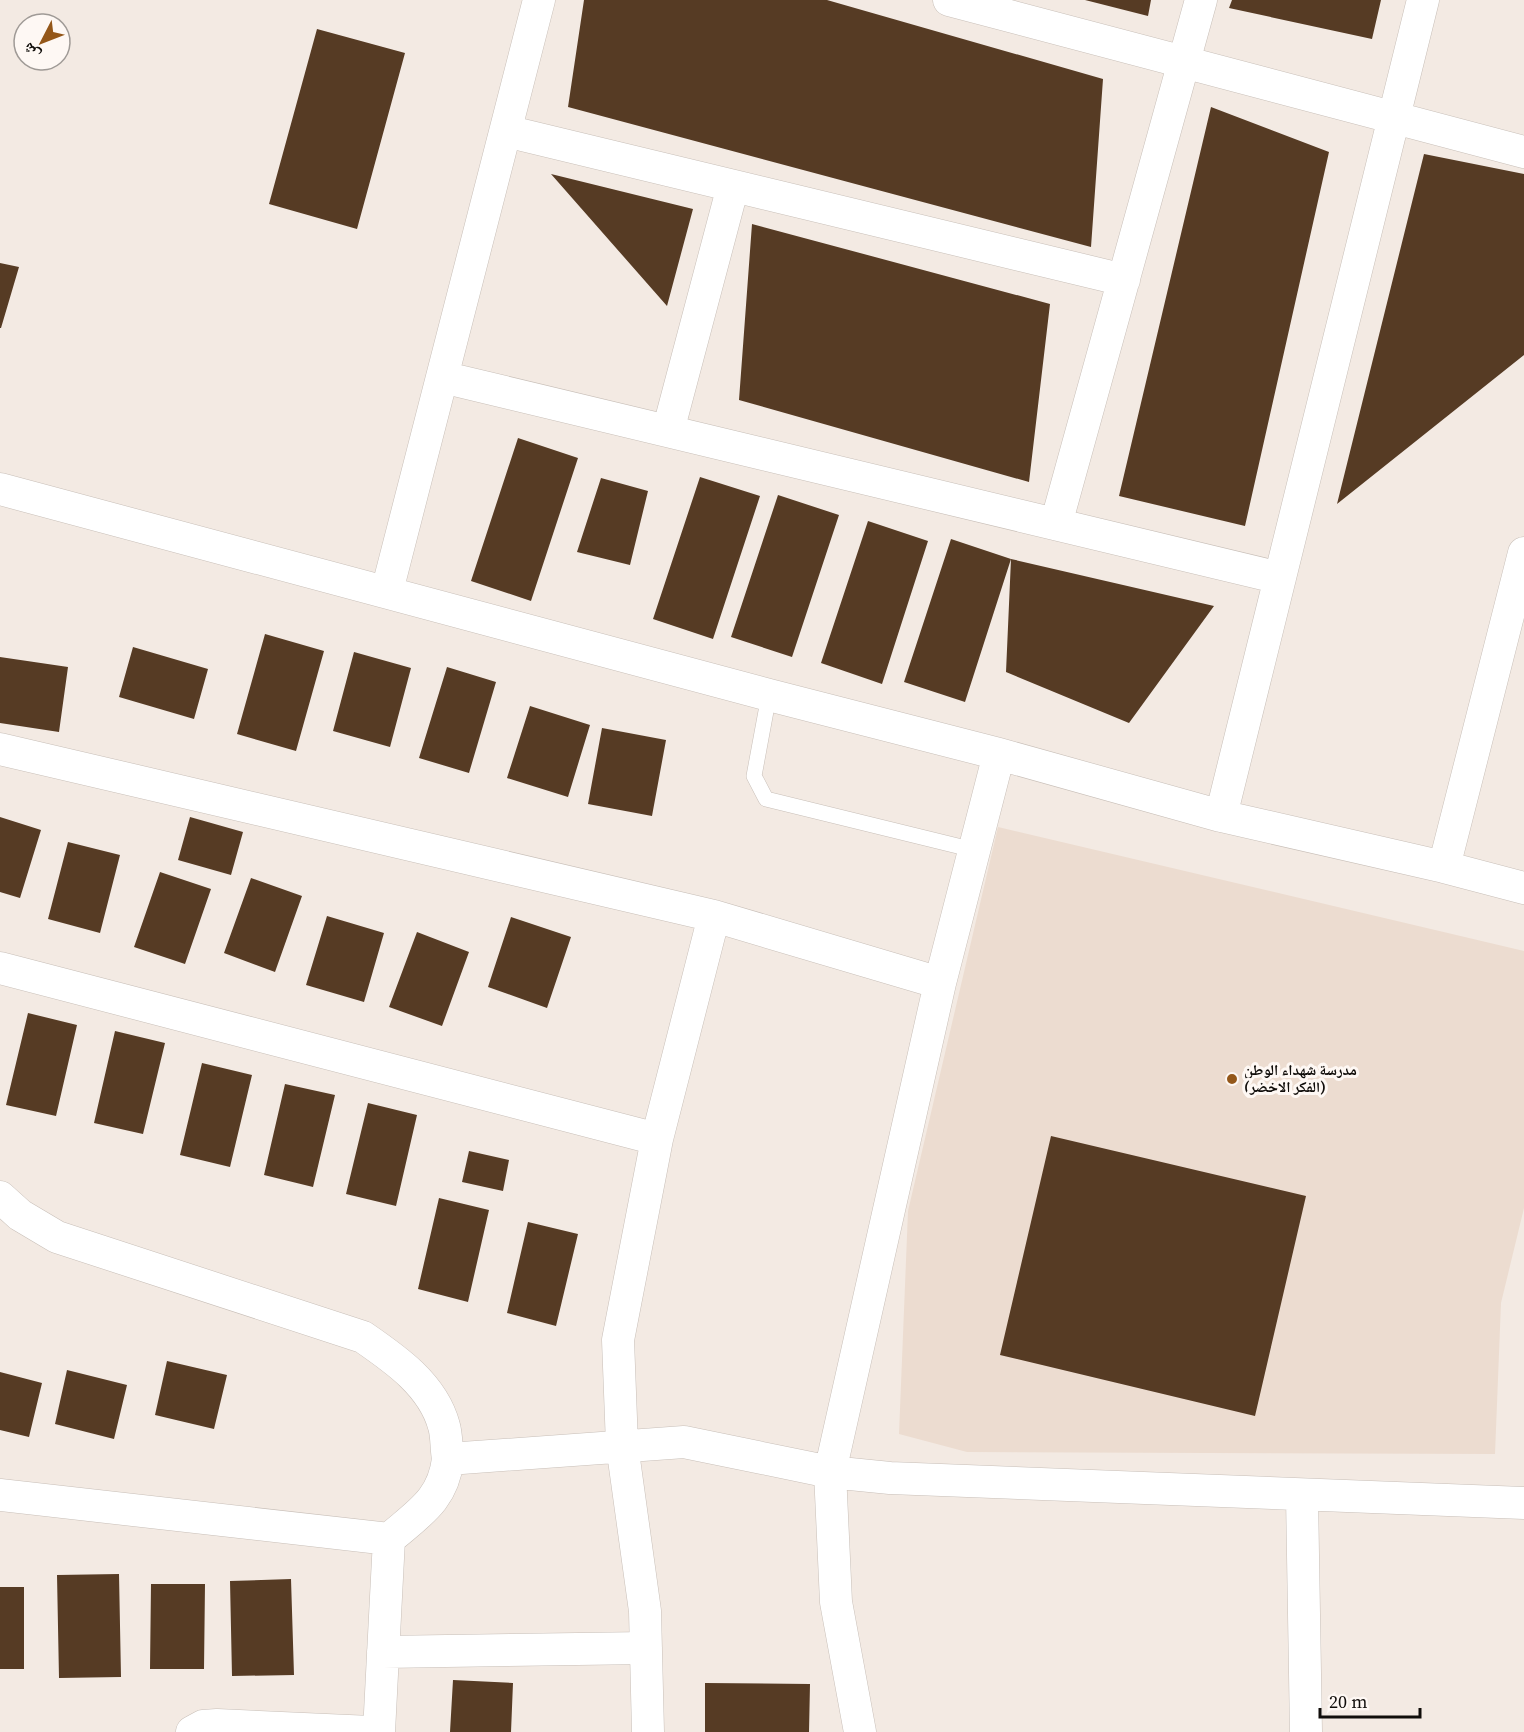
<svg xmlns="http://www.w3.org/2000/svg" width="1524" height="1732" font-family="'Source Serif 4','Noto Naskh Arabic',serif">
	<rect width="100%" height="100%" fill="#f3eae3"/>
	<path fill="#ecdcd0" d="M998 827 1524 951V1208L1501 1303 1495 1454 967 1452 899 1434 908 1211Z"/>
	<path fill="#563b24" d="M584 0H827L1103 79 1091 247 568 107Z
		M1085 0H1151L1148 16Z
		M1232 0H1381L1372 39 1229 8Z
		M317 29 405 53 357 229 269 204Z
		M1211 107 1329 152 1245 526 1119 496Z
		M1424 154 1524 174V355L1337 504Z
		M551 174 693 209 667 306Z
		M752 224 1050 304 1029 482 739 400Z
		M0 263 19 267 1 328H0Z
		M518 438 578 458 531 601 471 581Z
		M700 477 760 496 713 639 653 619Z
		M601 478 648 491 630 565 577 552Z
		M778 495 839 515 792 657 731 637Z
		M868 521 928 541 882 684 821 663Z
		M951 539 1011 559 965 702 904 682Z
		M1011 559 1214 606 1129 723 1006 672Z
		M265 634 324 651 296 751 237 734Z
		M133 647 208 669 194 719 119 697Z
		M354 652 411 668 390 747 333 731Z
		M0 657 68 667 59 732 0 723Z
		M447 667 496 682 469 773 419 758Z
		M530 706 590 725 568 797 507 778Z
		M602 728 666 740 652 816 588 804Z
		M0 817 41 830 20 898 0 892Z
		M190 817 243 832 231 875 178 860Z
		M68 842 120 855 100 933 48 919Z
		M160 872 211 889 185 964 134 947Z
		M251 878 302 896 275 972 224 953Z
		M327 916 384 933 364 1002 306 985Z
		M511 917 571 937 547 1008 488 987Z
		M417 932 469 952 442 1026 389 1007Z
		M28 1013 77 1025 56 1116 6 1105Z
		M115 1031 165 1043 143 1134 94 1123Z
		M202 1063 252 1075 230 1167 180 1155Z
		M285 1084 335 1095 313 1187 264 1175Z
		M368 1103 417 1115 396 1206 346 1194Z
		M1051 1136 1306 1196 1255 1416 1000 1355Z
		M469 1151 509 1160 503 1191 462 1182Z
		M439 1198 489 1210 468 1302 418 1289Z
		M528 1222 578 1234 556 1326 507 1313Z
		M167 1361 227 1375 214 1429 155 1415Z
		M67 1370 127 1385 114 1439 55 1424Z
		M0 1372 42 1383 29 1437 0 1430Z
		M119 1574 121 1677 59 1678 57 1575Z
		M291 1579 294 1675 232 1676 230 1581Z
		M151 1584H205L204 1669H150Z
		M0 1587H24V1669H0Z
		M453 1680 513 1683 511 1732H450Z
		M705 1683 810 1684 809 1732H705Z"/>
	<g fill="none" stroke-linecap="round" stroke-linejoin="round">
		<defs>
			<path id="lane" d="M769 695 754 776 766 799 974 850"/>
			<path id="street" d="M949 0 1524 152
				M506 131 1124 280
				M442 377 1280 578
				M668 431 733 186
				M0 489 769 695 999 754 1221 816 1444 867 1524 888
				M1056 524 1201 0
				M387 591 539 0
				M0 749 714 916 940 983
				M1221 816 1423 0
				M1444 867 1524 553
				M0 968 657 1139
				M0 1197 20 1215 57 1237 363 1337C395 1359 433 1385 444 1426 447 1436 446 1448 448 1459
				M0 1495 389 1539
				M1302 1496 1306 1732
				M383 1652 646 1648
				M192 1732 203 1726 217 1725 371 1732
				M379 1732 389 1539C419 1513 443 1500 448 1459L684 1442 830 1472 890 1478 1524 1503
				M648 1732 645 1611 622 1445 618 1340 657 1139 714 916
				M860 1732 836 1602 830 1472 940 983 999 754"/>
		</defs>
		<use href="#lane" stroke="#c8bfb8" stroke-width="16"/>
		<use href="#street" stroke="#c8bfb8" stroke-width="33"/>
		<use href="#lane" stroke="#fff" stroke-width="15"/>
		<use href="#street" stroke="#fff" stroke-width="32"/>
	</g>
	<circle fill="#945719" stroke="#fef8f4" stroke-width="2" cx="1232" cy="1079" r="6"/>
	<g text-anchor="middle" stroke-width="6" stroke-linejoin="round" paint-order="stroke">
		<g font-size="15" font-weight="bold" fill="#100d0a" stroke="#fef8f4" text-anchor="start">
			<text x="1244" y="1075">مدرسة شهداء الوطن<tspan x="1244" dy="17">(الفكر الاخضر)</tspan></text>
		</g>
	</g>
	<g transform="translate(42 42) rotate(228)"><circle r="28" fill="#fef8f4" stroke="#9f9a96" stroke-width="1.5"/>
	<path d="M0-4.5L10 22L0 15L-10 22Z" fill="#945719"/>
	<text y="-9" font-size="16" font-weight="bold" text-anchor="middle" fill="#100d0a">ش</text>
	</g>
	<path d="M1320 1708v9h100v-9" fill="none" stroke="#100d0a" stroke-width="3"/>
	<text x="1329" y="1708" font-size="18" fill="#100d0a" stroke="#fef8f4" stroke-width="4.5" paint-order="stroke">20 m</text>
</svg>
